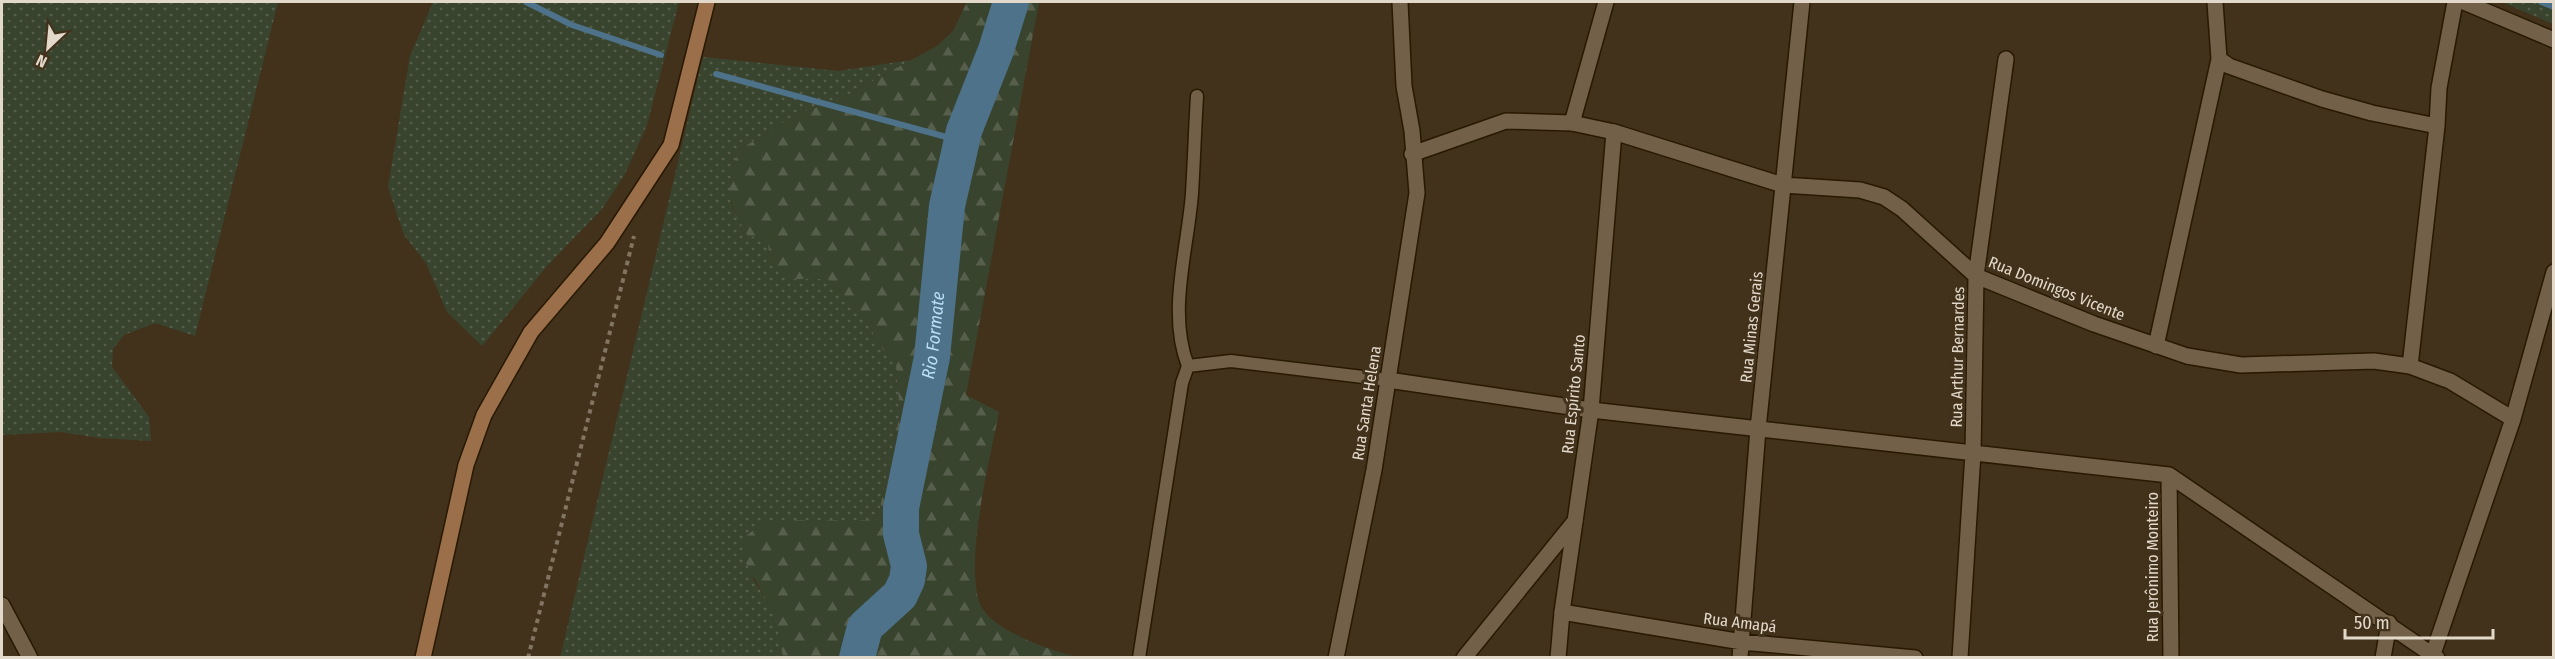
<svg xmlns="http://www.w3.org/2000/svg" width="2555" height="659" font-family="'Fira Sans Condensed',sans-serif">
	<defs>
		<pattern id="grass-dots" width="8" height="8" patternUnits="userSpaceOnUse" patternTransform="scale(1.5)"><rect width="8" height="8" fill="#39442f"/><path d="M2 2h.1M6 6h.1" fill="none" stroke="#565e4c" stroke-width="1.8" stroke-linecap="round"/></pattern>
		<pattern id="forest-firs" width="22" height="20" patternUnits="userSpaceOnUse" patternTransform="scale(1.5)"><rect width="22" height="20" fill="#39442f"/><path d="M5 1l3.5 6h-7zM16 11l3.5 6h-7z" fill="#565e4c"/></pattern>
	</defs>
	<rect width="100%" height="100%" fill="#42321b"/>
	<path fill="url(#grass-dots)" d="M2 2H278L195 336 155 323 124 335 113 349 112 367 149 417 151 441 100 438 61 432 2 435Z
		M433 2H679L647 125 625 174 602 209 547 266 482 346 447 312 426 263 404 235 388 187 410 56Z
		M2502 2H2553V24Z
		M703 57 838 71 911 60 838 100 797 114 739 150C732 170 724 194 736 215 742 225 759 235 768 242L770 264 828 279 860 311 882 348 896 364 900 414 878 517 868 520H784L753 579 776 615 783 657 560 658Z"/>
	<path fill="url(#forest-firs)" d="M967 2H1039L966 395 999 412C990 460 964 560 980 604 990 630 1053 652 1079 657H783L775 615 743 558 746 536 762 523 784 520H868L878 517 900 414 896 365 882 348 860 311 828 279H786L770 264 768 242 747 235 736 216 729 193 732 171 739 150 797 114 838 100 937 46 953 31Z"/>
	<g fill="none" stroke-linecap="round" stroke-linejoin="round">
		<path stroke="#4d7289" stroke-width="6" d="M526 2 572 25 661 55
			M2541 2 2554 7
			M716 74 961 141"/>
		<path stroke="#4d7289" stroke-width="36" id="s1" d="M857 658 865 627 900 595 907 580 909 566 901 534V508L932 357 947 206 964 131 996 50 1011 2"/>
		<defs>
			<path id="service" d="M1188 366C1167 312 1188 249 1192 193 1194 161 1195 128 1197 96
				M1139 658 1182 383 1188 366 1231 361 1388 380"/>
			<path id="minor" d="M2215 2 2219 59 2229 66 2322 99 2372 113 2437 126 2439 88 2455 2
				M2464 2 2554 40
				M1614 132 1783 185 1860 190 1884 197 1902 209 1976 276 2094 324 2187 356 2241 365 2374 361 2410 366 2450 381 2513 419
				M1412 154 1506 121 1572 123
				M2156 346 2219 59
				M2410 366 2437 126
				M1388 380 1591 410 2169 475 2437 658
				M2169 475 2171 658
				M1562 612 1742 642 1915 658
				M2433 654 2513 419 2554 272
				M1464 658 1575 521
				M1740 658 1758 429 1802 2
				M1960 658 1973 453 1976 276 2006 59
				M2383 658 2389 623"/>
			<path id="tertiary" d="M2 605 30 658
				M1336 658 1374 470 1417 193 1412 131 1404 86 1400 2
				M1558 658 1562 612 1591 410 1614 132 1572 123 1606 2"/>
			<path id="secondary" d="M423 658 466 465 484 415 531 332 607 243 671 145 707 2"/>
		</defs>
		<use href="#service" stroke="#281903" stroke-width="15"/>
		<use href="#minor" stroke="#281903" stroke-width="18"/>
		<use href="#tertiary" stroke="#281903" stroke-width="18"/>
		<use href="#secondary" stroke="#281903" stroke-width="18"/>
		<path stroke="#817460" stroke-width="4" stroke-dasharray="4.5 4.5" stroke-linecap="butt" d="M528 658 634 236"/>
		<use href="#service" stroke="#726048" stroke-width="12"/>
		<use href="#minor" stroke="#726048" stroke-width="15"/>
		<use href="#tertiary" stroke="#726048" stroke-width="15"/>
		<use href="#secondary" stroke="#9c6f4b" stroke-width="15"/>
	</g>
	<g text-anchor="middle" stroke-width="6" stroke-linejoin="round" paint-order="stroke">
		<g font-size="16" fill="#e3d9cb" stroke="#42321b">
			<text transform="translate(2057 288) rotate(22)" y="6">Rua Domingos Vicente</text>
			<text transform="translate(1751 327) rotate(-84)" y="6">Rua Minas Gerais</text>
			<text transform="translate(1957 357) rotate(-89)" y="6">Rua Arthur Bernardes</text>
			<text transform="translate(1573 394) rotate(-84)" y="6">Rua Espírito Santo</text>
			<text transform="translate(1366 403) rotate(-81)" y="6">Rua Santa Helena</text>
			<text transform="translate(2152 567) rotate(-90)" y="6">Rua Jerônimo Monteiro</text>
			<text transform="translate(1740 622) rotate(7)" y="6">Rua Amapá</text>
		</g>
		<g font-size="18" font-style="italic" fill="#b9def7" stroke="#42321b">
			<text dy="6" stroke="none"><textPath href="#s1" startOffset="345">Rio Formate</textPath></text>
		</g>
	</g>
	<rect width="2555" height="659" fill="none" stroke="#e3d9cb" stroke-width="6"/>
	<g transform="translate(48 48) rotate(206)" stroke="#42321b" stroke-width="4.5" paint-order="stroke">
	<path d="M0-4.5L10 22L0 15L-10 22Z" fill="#e3d9cb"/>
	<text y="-9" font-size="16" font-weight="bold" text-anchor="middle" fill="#e3d9cb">N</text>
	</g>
	<path d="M2345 629v9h148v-9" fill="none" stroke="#e3d9cb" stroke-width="3"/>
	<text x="2354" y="629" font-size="18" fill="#e3d9cb" stroke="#42321b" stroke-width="4.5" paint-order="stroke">50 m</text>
</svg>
